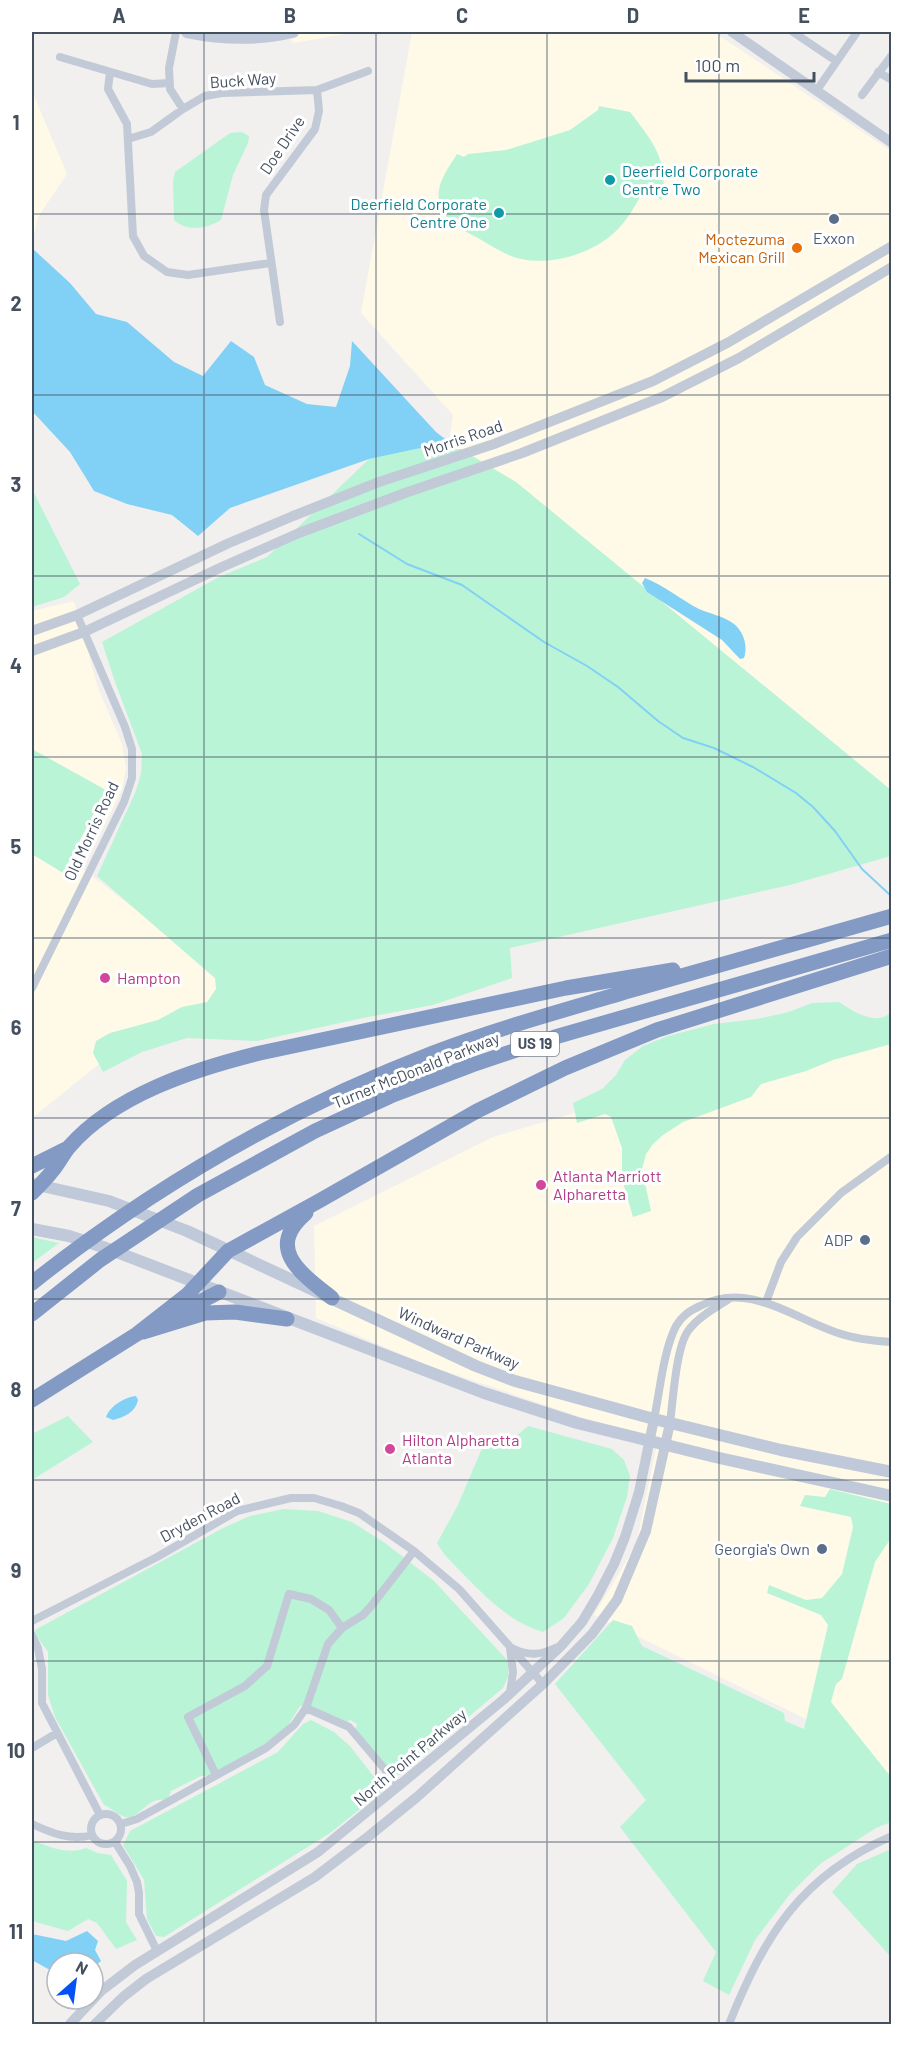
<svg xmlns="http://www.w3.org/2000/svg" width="923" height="2056" font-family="Barlow,sans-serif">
	<rect width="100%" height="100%" fill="#f2efef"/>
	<path fill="#fefae7" d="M283 32H357L294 43Z
		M412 32H714L891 151V790L516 482 449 442 453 415 361 313Z
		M32 91 67 174 38 217 32 243Z
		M74 601 98 688 122 744 126 768 122 790 83 869 140 913 248 1007 173 1029 98 1065 32 1118V611Z
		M891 1020V1785L812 1722 594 1615 636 1545 658 1439 619 1430 427 1365 316 1318 314 1226 493 1137Z"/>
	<path fill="#b9f4d7" d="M599 106 630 112C653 142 669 160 662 200L643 191C636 204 629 218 618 229 594 254 550 267 517 258 503 254 489 244 476 237 459 228 443 220 439 200 436 183 449 167 457 154L464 157 468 154 506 150 570 130 598 110Z
		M242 132 249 136 248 143 233 175 221 220C206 229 187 232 174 220L173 180 175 172 230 133Z
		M449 442 516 482 891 790V856L790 885 510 948 512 978 433 1005 363 1018 257 1041 187 1038 142 1052 103 1072 93 1053 96 1041 110 1033 158 1020 182 1007 207 1002 216 989 215 978 97 876 135 793 141 774 142 754 115 682 102 642 217 578 267 557 369 459Z
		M32 489 80 584 64 597 32 607Z
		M32 749 106 790 63 873 32 854Z
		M839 1002C852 1011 877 1027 891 1012V1044L833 1060 806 1071 761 1084 751 1097 683 1122 663 1135 653 1144 646 1154 642 1169 651 1211 633 1217 622 1179V1148L611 1117 605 1114 577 1123 573 1103 602 1089 616 1075 625 1060 643 1046 668 1036 714 1024 757 1019 789 1012 812 1003Z
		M32 1237 59 1243 32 1263Z
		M68 1416 93 1442 32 1480V1434Z
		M528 1426 612 1449 624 1460 630 1476 627 1497 613 1538 589 1584 564 1618 543 1632C510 1622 488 1599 464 1575 454 1564 444 1556 437 1543L458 1505 483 1446 508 1443Z
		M830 1489 891 1504V1538L875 1562 842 1679 836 1684 831 1702 891 1777V1822L876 1828 820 1864 790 1894 755 1940 729 1995 703 1981 716 1952 620 1827 646 1800 555 1684 613 1620 632 1626 642 1646 784 1713 785 1721 804 1729 828 1625 821 1615 767 1593 769 1585 806 1600 822 1598 842 1574 853 1527 851 1517 800 1506 805 1495 825 1497Z
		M283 1509 318 1511 352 1522 385 1543 434 1581 509 1662 508 1677 503 1688 399 1775 390 1770 355 1730 357 1724 350 1720 346 1723 315 1709 300 1706 287 1727 267 1745 207 1776H201L171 1791 169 1797 164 1800C147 1797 139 1820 125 1817 118 1815 111 1808 104 1805L55 1717 48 1695V1652L38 1638 35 1630 223 1528 250 1516Z
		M311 1720 334 1732 350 1746 384 1790 330 1833 164 1937 156 1936 147 1919 144 1880 123 1845 130 1831 278 1752 303 1724Z
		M32 1840C48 1847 69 1855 86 1848L98 1853 111 1855 127 1881 126 1922 137 1940 116 1949 97 1923 88 1919 68 1931 32 1921Z
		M891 1849V1957L832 1892 857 1864Z"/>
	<path fill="#81d0f6" d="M32 248 70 283 96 314 127 322 174 362 203 376 231 341 254 357 265 385 307 404 336 407 350 366 352 341 436 432 449 442 369 459 230 508 198 536 172 515 127 504 94 491 70 452 32 411Z
		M645 578C665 586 680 599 699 609 710 614 724 616 734 624 744 632 748 646 744 658L740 659 722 640 647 592 642 583Z
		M136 1396 138 1400C135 1413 124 1417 113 1420L106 1417C110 1406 125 1397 136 1396Z
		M87 1931 98 1941 95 1950 101 1961 93 1968V1963H57V1974L32 1960V1934L66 1941Z"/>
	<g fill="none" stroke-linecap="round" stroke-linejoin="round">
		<path stroke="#81d0f6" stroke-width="2" d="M359 534 407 564 462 585 544 642 587 666 618 687 658 721 683 738 714 748 753 767 796 793 813 807 835 831 862 869 889 894"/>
		<path stroke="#c1cad6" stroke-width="8" d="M176 32 169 68 170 89 183 109
			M793 32 836 61
			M60 57 152 84 170 83
			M110 72 108 89 127 124 133 236 144 256 167 272 188 275 270 263
			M878 72 892 80
			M817 90 857 32
			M862 95 892 55
			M128 139 151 132 183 109 205 96 222 93 317 90 368 71
			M280 322 264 210 266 195 315 129 319 111 317 90
			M32 988 124 802 132 778V749L125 727 77 615
			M766 1302 781 1262 797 1237 841 1193 892 1156
			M654 1419C660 1391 663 1352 676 1326 682 1316 689 1311 700 1306 750 1281 792 1318 838 1333 855 1339 873 1341 892 1342
			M670 1423C673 1400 676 1348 688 1331 698 1317 715 1308 729 1299
			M32 1621 157 1557 237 1511 291 1498H314L341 1506 359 1513 414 1551 459 1589 543 1684
			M32 1635 38 1648 42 1669V1703L100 1815
			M514 1649C529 1656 540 1655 555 1648
			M510 1693 513 1672 510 1648
			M306 1708 349 1727 399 1786
			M32 1748 57 1733
			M216 1775 188 1717 245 1686 267 1666 289 1594 311 1599 329 1610 342 1628
			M91 1829a15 15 0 1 1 30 0a15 15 0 1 1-30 0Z
			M32 1824C51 1833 71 1841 92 1835
			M121 1824 137 1819 266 1748 294 1725 306 1708 328 1644 342 1628 363 1615 372 1605 414 1551
			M115 1842 130 1866 137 1882 139 1893V1914L157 1951
			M729 2024C765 1935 800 1876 892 1836"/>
		<path stroke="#c1cad6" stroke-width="10" d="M732 32 892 143
			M32 631 77 615 229 543 293 516 379 482 494 444 653 381 729 342 892 246
			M32 651 84 632 222 567 299 533 405 493 522 453 662 397 739 358 892 267
			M70 2024 101 1991 135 1965 318 1852 503 1700 561 1646 582 1622 598 1595 614 1564 625 1537 639 1492 654 1419
			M95 2024 123 1997 146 1979 315 1877 369 1836 417 1797 543 1684 592 1634 617 1600 646 1531 670 1423"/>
		<path stroke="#c0c9da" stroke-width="12" d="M187 32C221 39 259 40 293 32
			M33 1184 109 1201 187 1231 476 1366 515 1381 654 1419 781 1450 892 1472
			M32 1229 69 1236 106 1248 484 1393 577 1423 715 1457 892 1496"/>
		<path stroke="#829ac4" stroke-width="15" d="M32 1166 66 1149
			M32 1193C39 1186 47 1178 53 1170 59 1163 63 1154 69 1147 114 1095 195 1069 260 1053L566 988 673 970
			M306 1213C264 1249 302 1274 332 1298
			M32 1283C153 1187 288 1109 433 1053 498 1028 565 1010 632 990 718 965 805 941 892 916
			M173 1312 184 1310 219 1292
			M32 1314 100 1260 198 1195 315 1131 393 1095 472 1065 555 1037 892 940
			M143 1332 205 1313 235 1312 287 1319
			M32 1400 137 1334 187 1295 228 1251 319 1201 477 1111 565 1068 657 1030 892 956"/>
	</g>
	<path fill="none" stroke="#45505f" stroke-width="1.5" stroke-opacity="0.55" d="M204 32V2024M376 32V2024M547 32V2024M719 32V2024M32 214H892M32 395H892M32 576H892M32 757H892M32 938H892M32 1118H892M32 1299H892M32 1480H892M32 1661H892M32 1842H892"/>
	<g fill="#0f9aa8" stroke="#fff" stroke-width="2">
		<circle cx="610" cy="180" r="6"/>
		<circle cx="499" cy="213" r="6"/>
	</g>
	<g fill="#5c6f8a" stroke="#fff" stroke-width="2">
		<circle cx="834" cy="219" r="6"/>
		<circle cx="865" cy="1240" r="6"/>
		<circle cx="822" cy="1549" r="6"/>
	</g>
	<circle fill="#e8710a" stroke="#fff" stroke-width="2" cx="797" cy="248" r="6"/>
	<g fill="#d1479c" stroke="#fff" stroke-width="2">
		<circle cx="105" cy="978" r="6"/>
		<circle cx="541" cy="1185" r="6"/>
		<circle cx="390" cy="1449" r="6"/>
	</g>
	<g text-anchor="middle" stroke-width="6" stroke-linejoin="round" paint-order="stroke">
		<rect fill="#fff" stroke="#7d848f" stroke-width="1.5" x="511" y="1032" width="48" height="24" rx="4.5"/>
		<g font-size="15" font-weight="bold" fill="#45505f">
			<text x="535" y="1049">US 19</text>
		</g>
		<g font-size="16" fill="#45505f" stroke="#fff">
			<text transform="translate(243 80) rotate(-4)" y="6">Buck Way</text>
			<text transform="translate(282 145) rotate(-56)" y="6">Doe Drive</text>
			<text transform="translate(463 438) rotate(-19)" y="6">Morris Road</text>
			<text transform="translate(91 831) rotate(-65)" y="6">Old Morris Road</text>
			<text transform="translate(416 1070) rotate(-22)" y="6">Turner McDonald Parkway</text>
			<text transform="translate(459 1338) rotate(24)" y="6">Windward Parkway</text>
			<text transform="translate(200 1517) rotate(-28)" y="6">Dryden Road</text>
			<text transform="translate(410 1757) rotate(-40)" y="6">North Point Parkway</text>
		</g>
		<g font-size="16" fill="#0d838f" stroke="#fff" text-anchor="start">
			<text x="622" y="177">Deerfield Corporate<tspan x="622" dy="18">Centre Two</tspan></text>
			<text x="487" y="210" text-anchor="end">Deerfield Corporate<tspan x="487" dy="18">Centre One</tspan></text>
		</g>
		<g font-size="16" fill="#4e5e75" stroke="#fff" text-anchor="end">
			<text x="834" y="244" text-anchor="middle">Exxon</text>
			<text x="853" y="1246">ADP</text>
			<text x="810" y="1555">Georgia's Own</text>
		</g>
		<g font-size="16" fill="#c56008" stroke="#fff" text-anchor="end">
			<text x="785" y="245">Moctezuma<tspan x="785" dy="18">Mexican Grill</tspan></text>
		</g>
		<g font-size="16" fill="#b23c85" stroke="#fff" text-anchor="start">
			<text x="117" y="984">Hampton</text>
			<text x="553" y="1182">Atlanta Marriott<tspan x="553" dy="18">Alpharetta</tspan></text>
			<text x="402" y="1446">Hilton Alpharetta<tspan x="402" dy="18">Atlanta</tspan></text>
		</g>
	</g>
	<rect width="923" height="2056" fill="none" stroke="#ffffff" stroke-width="66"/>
	<g transform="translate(75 1981) rotate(28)"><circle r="28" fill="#ffffff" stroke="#b5b9bf" stroke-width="1.5"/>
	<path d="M0-4.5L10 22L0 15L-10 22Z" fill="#0452f7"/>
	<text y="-9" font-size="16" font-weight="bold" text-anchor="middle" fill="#45505f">N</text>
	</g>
	<path d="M686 72v9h128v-9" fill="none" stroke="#45505f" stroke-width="3"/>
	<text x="695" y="72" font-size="18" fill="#45505f" stroke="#ffffff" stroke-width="4.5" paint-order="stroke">100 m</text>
	<rect x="33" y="33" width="857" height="1990" fill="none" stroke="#45505f" stroke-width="2"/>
	<g font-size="20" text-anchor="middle" font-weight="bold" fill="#45505f">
		<text x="119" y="23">A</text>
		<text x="290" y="23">B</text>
		<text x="462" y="23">C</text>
		<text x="633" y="23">D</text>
		<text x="804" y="23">E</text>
		<text x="16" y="130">1</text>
		<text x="16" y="311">2</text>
		<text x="16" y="492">3</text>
		<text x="16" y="673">4</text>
		<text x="16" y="854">5</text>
		<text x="16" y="1035">6</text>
		<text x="16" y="1216">7</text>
		<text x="16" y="1397">8</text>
		<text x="16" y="1578">9</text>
		<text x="16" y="1758">10</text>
		<text x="16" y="1939">11</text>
	</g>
</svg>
